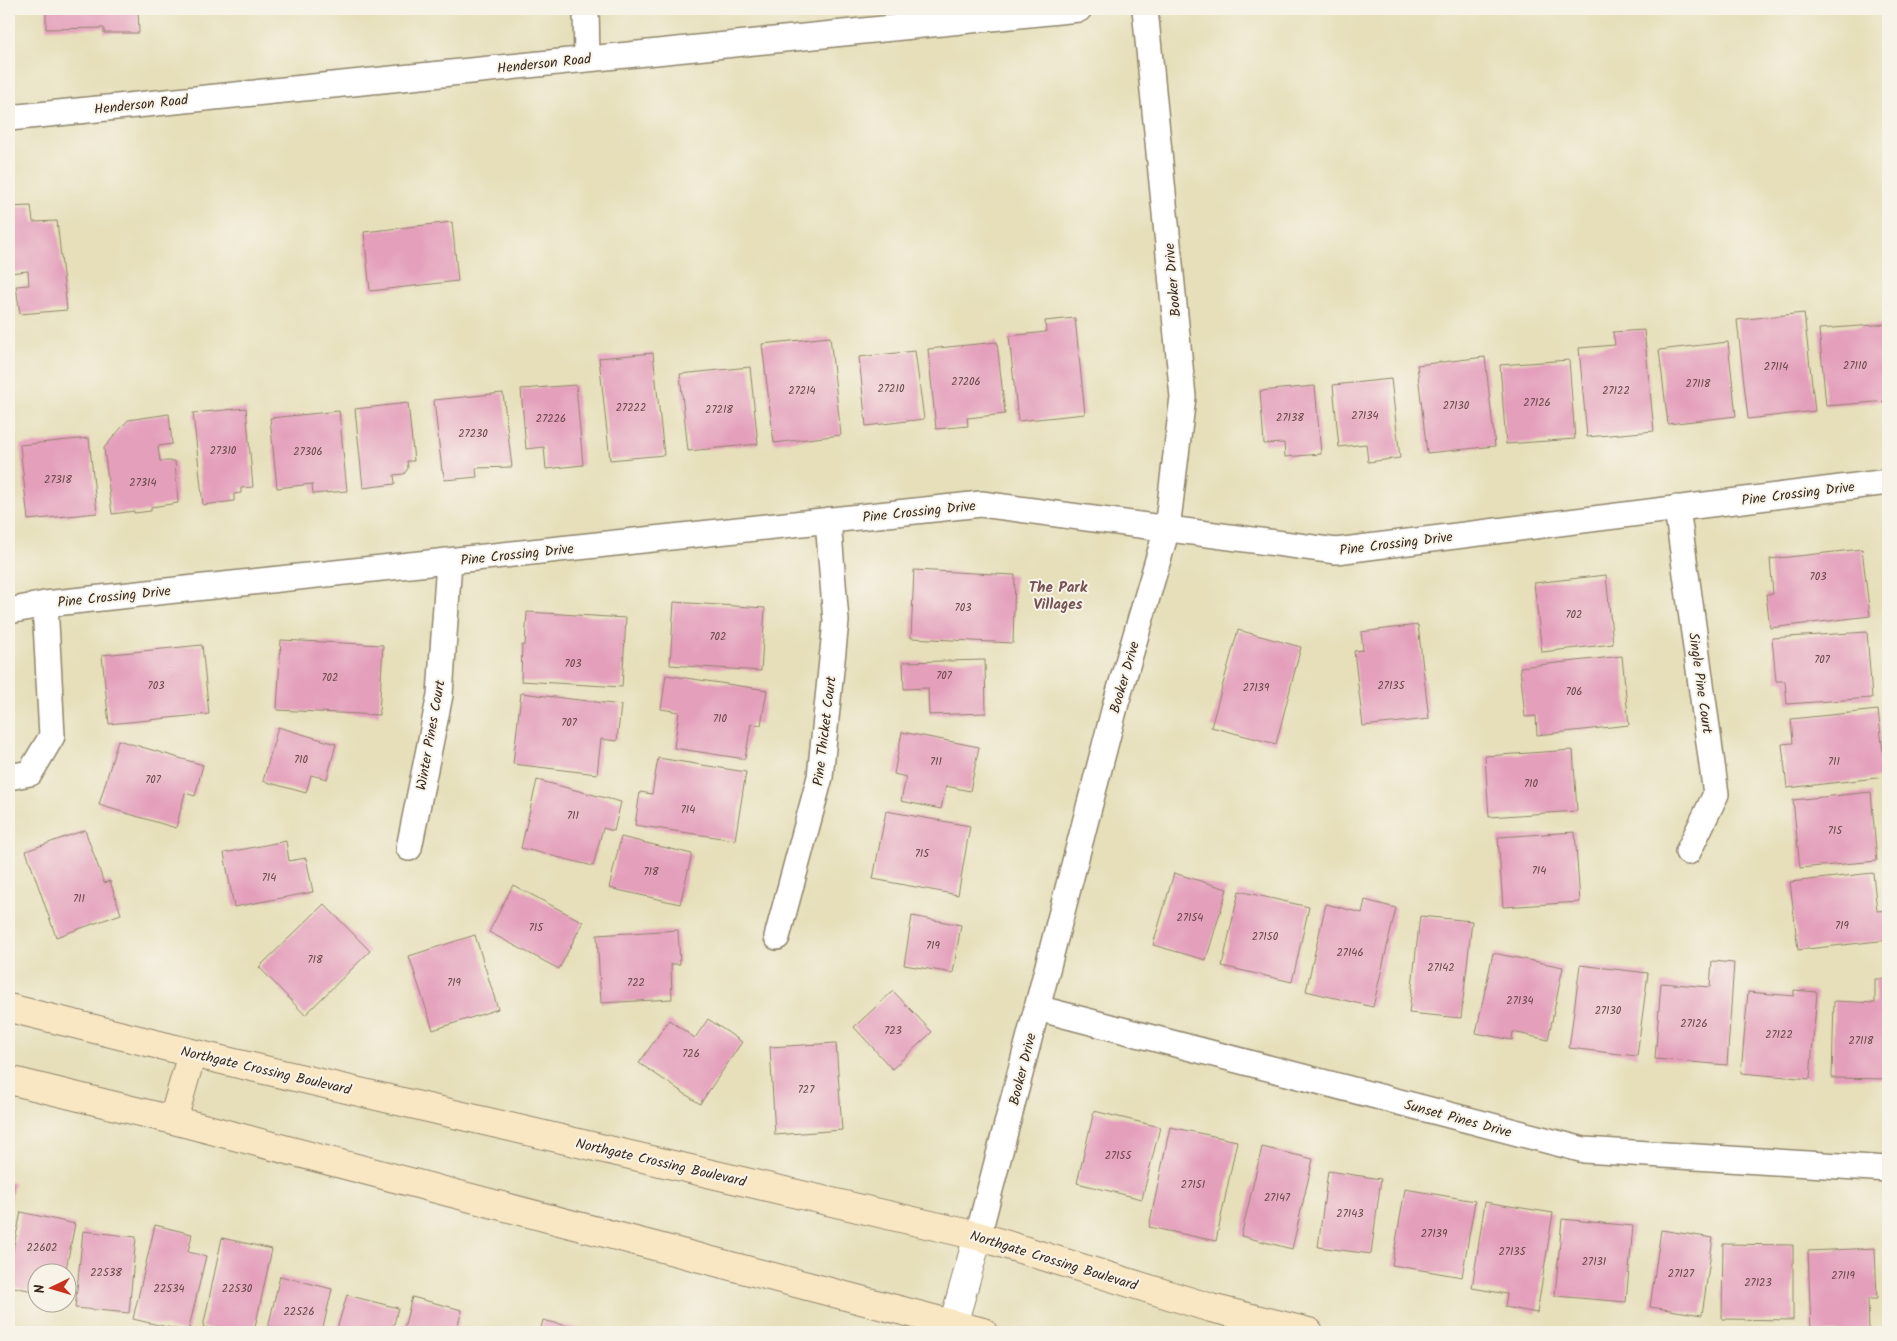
<svg xmlns="http://www.w3.org/2000/svg" width="1897" height="1341" font-family="Kalam,sans-serif">
	<rect width="100%" height="100%" fill="#f7f3e8"/>
	<filter id="ink" filterUnits="userSpaceOnUse"><feTurbulence type="fractalNoise" baseFrequency=".02" numOctaves="2"/><feDisplacementMap in="SourceGraphic" scale="10" xChannelSelector="R" yChannelSelector="G"/><feConvolveMatrix kernelMatrix="1 2 1 2 8 2 1 2 1" color-interpolation-filters="sRGB"/></filter>
	<filter id="wash" filterUnits="userSpaceOnUse"><feTurbulence type="fractalNoise" baseFrequency=".0096" numOctaves="4" result="noise"/><feDisplacementMap in="SourceGraphic" scale="20" xChannelSelector="R" yChannelSelector="G"/><feGaussianBlur stdDeviation="1.12" result="paint"/><feColorMatrix in="noise" values="0 0 0 0 0 0 0 0 0 0 0 0 0 0 0 0 0 1.4 0 .05"/><feComposite in="paint" operator="in"/></filter>
	<g filter="url(#wash)">
		<rect width="100%" height="100%" fill="#e6dfba"/>
		<g id="blocks">
			<path fill="#e49fbb" d="M46 9H138L139 33H104V28L46 29Z
				M279 9H328V10L279 12Z
				M31 206 33 222 57 221 67 310 20 314 16 286 29 285 28 271 9 273V207Z
				M452 222 458 281 370 291 364 232Z
				M1804 313 1815 411 1748 419 1737 320Z
				M1075 318 1085 414 1018 421 1009 336 1046 332 1045 321Z
				M1888 324V401L1826 406 1819 329Z
				M1644 330 1654 431 1587 437 1579 348 1615 345 1613 332Z
				M830 337 841 435 774 443 762 344Z
				M997 342 1005 414 967 418 968 426 936 429 928 349Z
				M1728 342 1736 416 1668 424 1659 350Z
				M915 351 924 419 866 426 859 357Z
				M653 353 664 455 610 460 599 358Z
				M1485 357 1495 446 1427 453 1417 365Z
				M1569 360 1575 439 1506 444 1500 365Z
				M750 367 758 444 688 451 680 374Z
				M1391 379 1400 458 1368 462 1366 444 1339 447 1333 385Z
				M576 385 583 465 546 469 544 447 526 449 521 389Z
				M1315 386 1321 454 1285 457 1284 443 1264 444 1260 391Z
				M503 393 512 467 476 468 477 477 445 480 443 471H442L434 400Z
				M408 403 414 461H407L408 468 404 474 394 475 395 484 363 488 355 409Z
				M246 408 253 487 241 488V493L234 494V501L203 505 193 413Z
				M339 411 347 491 313 494 312 484 277 488 270 418Z
				M169 414 172 444 158 446 160 461H175L178 503 151 507V511L134 513V511L112 514 104 448 128 420Z
				M89 438 97 513 28 520 20 445Z
				M9 487 14 521 9 522Z
				M1862 549 1870 616 1770 628 1766 594H1773L1770 559Z
				M914 570 1015 575 1013 643 911 638Z
				M1606 575 1613 644 1542 652 1534 583Z
				M674 602 765 608 761 671 670 665Z
				M527 612 626 618 622 687 521 681 522 645H525Z
				M1418 625 1429 719 1363 726 1354 651 1363 650 1361 632Z
				M1238 630 1301 647 1276 744 1211 727Z
				M1867 632 1872 698 1787 704 1785 681H1776L1772 638Z
				M281 640 383 645 379 715 277 710Z
				M202 645 209 714 109 724 102 655Z
				M1622 656 1629 725 1537 735 1536 716 1525 717 1520 667Z
				M985 660 986 713 929 715 928 688 904 689 903 662Z
				M666 675 767 690 761 725 751 724 745 759 674 748 679 712 661 709Z
				M521 693 621 705 617 741 601 739 597 774 513 764Z
				M1878 710 1886 777 1787 788 1782 744 1793 743 1791 719Z
				M278 727 336 744 327 779 311 775 306 793 263 781Z
				M902 732 979 747 970 791 946 786 941 809 901 801 906 777 894 774Z
				M118 740 203 765 195 796 185 793 176 828 99 805Z
				M1573 750 1577 811 1489 817 1485 756Z
				M658 758 746 772 735 840 635 825 640 792 652 794Z
				M537 780 621 802 614 831 603 828 593 866 521 848Z
				M1871 792 1877 861 1800 868 1793 800Z
				M886 811 970 826 958 895 873 879Z
				M85 830 104 883 110 881 121 914 56 937 26 851Z
				M1575 832 1580 902 1503 907 1498 837Z
				M621 837 692 854 680 904 609 888Z
				M286 841 289 861 306 858 313 892 234 907 224 853Z
				M1174 873 1227 889 1206 960 1153 945Z
				M1873 873 1877 911 1888 910V940L1798 950 1790 882Z
				M513 885 583 922 559 969 489 932Z
				M1239 891 1309 907 1292 982 1222 966Z
				M1365 900 1396 908 1373 1007 1306 991 1326 904 1362 913Z
				M324 904 370 951 305 1015 259 967Z
				M912 916 961 925 953 973 904 965Z
				M1420 916 1472 921 1461 1018 1409 1013Z
				M678 930 680 964H671L672 999 601 1003 597 935Z
				M475 935 498 1009 433 1030 409 956Z
				M1493 953 1563 967 1548 1040 1513 1032 1512 1040 1476 1033Z
				M1712 961 1734 963 1727 1065 1655 1059 1661 983 1710 987Z
				M1580 965 1648 973 1637 1056 1569 1048Z
				M1875 979H1888V1079L1832 1078 1834 1001 1875 1003Z
				M1794 990 1817 992 1810 1079 1741 1073 1748 992 1794 996Z
				M893 991 932 1032 892 1069 854 1027Z
				M708 1019 742 1042 700 1104 639 1063 669 1020 695 1038Z
				M836 1043 842 1130 775 1135 770 1047Z
				M1094 1111 1160 1127 1142 1199 1077 1183Z
				M1170 1127 1237 1141 1216 1241 1149 1227Z
				M1262 1147 1313 1159 1292 1249 1241 1236Z
				M1328 1171 1381 1179 1371 1254 1318 1247Z
				M9 1182 14 1183 10 1206H9Z
				M1405 1189 1475 1201 1462 1277 1392 1265Z
				M1485 1202 1553 1213 1537 1313 1505 1307 1507 1294 1472 1288Z
				M21 1212 75 1224 65 1274H38V1292L9 1286V1269Z
				M1562 1219 1633 1226 1626 1302 1555 1296Z
				M155 1225 192 1234 188 1252 206 1256 188 1332 133 1319Z
				M1661 1230 1713 1238 1702 1315 1650 1307Z
				M83 1231 136 1237 129 1313 75 1308Z
				M222 1238 272 1249 254 1332H226L203 1327Z
				M1723 1244 1793 1245V1320L1722 1319Z
				M1875 1248 1877 1299H1868L1869 1332H1811L1808 1251Z
				M280 1276 332 1289 322 1332H267Z
				M1887 1280H1888V1329H1884Z
				M347 1295 398 1308 392 1332H336Z
				M412 1297 462 1310 456 1332H403Z
				M543 1320 592 1332H540Z"/>
		</g>
	</g>
	<g filter="url(#ink)">
		<use href="#blocks" fill-opacity="0" stroke="#90846c" stroke-width="1"/>
		<g fill="none" stroke-linecap="round" stroke-linejoin="round">
			<defs>
				<path id="minor" d="M586 9 587 59
					M9 118 1079 9
					M1677 508 1716 794 1688 852
					M9 611 45 604 981 504 1336 551 1888 482
					M9 777 30 773 52 736 45 604
					M409 848 440 695 449 561
					M777 937 820 777 836 621 828 520
					M1037 1008 1584 1150 1888 1169
					M978 1236 1116 703 1167 529 1183 397 1145 9"/>
				<path id="tertiary" d="M951 1332 978 1236"/>
				<path id="secondary" d="M9 1008 192 1053 978 1236 1211 1308 1309 1332
					M9 1080 173 1120 983 1332
					M173 1120 192 1053"/>
			</defs>
			<use href="#minor" stroke="#90846c" stroke-width="28"/>
			<use href="#tertiary" stroke="#90846c" stroke-width="30"/>
			<use href="#secondary" stroke="#90846c" stroke-width="30"/>
			<use href="#minor" stroke="#fff" stroke-width="25"/>
			<use href="#tertiary" stroke="#fff" stroke-width="28"/>
			<use href="#secondary" stroke="#f9e7c3" stroke-width="28"/>
		</g>
	</g>
	<g text-anchor="middle" stroke-width="4" stroke-linejoin="round" paint-order="stroke">
		<g font-size="11" fill="#654745">
			<text x="1855" y="369">27110</text>
			<text x="1776" y="370">27114</text>
			<text x="966" y="385">27206</text>
			<text x="1698" y="387">27118</text>
			<text x="891" y="392">27210</text>
			<text x="802" y="394">27214</text>
			<text x="1616" y="394">27122</text>
			<text x="1537" y="406">27126</text>
			<text x="1456" y="409">27130</text>
			<text x="631" y="411">27222</text>
			<text x="719" y="413">27218</text>
			<text x="1365" y="419">27134</text>
			<text x="1290" y="421">27138</text>
			<text x="551" y="422">27226</text>
			<text x="473" y="437">27230</text>
			<text x="223" y="454">27310</text>
			<text x="308" y="455">27306</text>
			<text x="58" y="483">27318</text>
			<text x="143" y="486">27314</text>
			<text x="1818" y="580">703</text>
			<text x="963" y="611">703</text>
			<text x="1574" y="618">702</text>
			<text x="718" y="640">702</text>
			<text x="1822" y="663">707</text>
			<text x="573" y="667">703</text>
			<text x="944" y="679">707</text>
			<text x="330" y="681">702</text>
			<text x="156" y="689">703</text>
			<text x="1391" y="689">27135</text>
			<text x="1256" y="691">27139</text>
			<text x="1574" y="695">706</text>
			<text x="720" y="722">710</text>
			<text x="569" y="726">707</text>
			<text x="301" y="763">710</text>
			<text x="936" y="765">711</text>
			<text x="1834" y="765">711</text>
			<text x="153" y="783">707</text>
			<text x="1531" y="787">710</text>
			<text x="688" y="813">714</text>
			<text x="573" y="819">711</text>
			<text x="1835" y="834">715</text>
			<text x="922" y="857">715</text>
			<text x="1539" y="874">714</text>
			<text x="651" y="875">718</text>
			<text x="269" y="881">714</text>
			<text x="79" y="902">711</text>
			<text x="1190" y="921">27154</text>
			<text x="1842" y="929">719</text>
			<text x="536" y="931">715</text>
			<text x="1265" y="940">27150</text>
			<text x="933" y="949">719</text>
			<text x="1350" y="956">27146</text>
			<text x="315" y="963">718</text>
			<text x="1441" y="971">27142</text>
			<text x="454" y="986">719</text>
			<text x="636" y="986">722</text>
			<text x="1520" y="1004">27134</text>
			<text x="1608" y="1014">27130</text>
			<text x="1694" y="1027">27126</text>
			<text x="893" y="1034">723</text>
			<text x="1779" y="1038">27122</text>
			<text x="1861" y="1044">27118</text>
			<text x="691" y="1057">726</text>
			<text x="806" y="1093">727</text>
			<text x="1118" y="1159">27155</text>
			<text x="1193" y="1188">27151</text>
			<text x="1277" y="1201">27147</text>
			<text x="1350" y="1217">27143</text>
			<text x="1434" y="1237">27139</text>
			<text x="42" y="1251">22602</text>
			<text x="1512" y="1255">27135</text>
			<text x="1594" y="1265">27131</text>
			<text x="106" y="1276">22538</text>
			<text x="1681" y="1277">27127</text>
			<text x="1843" y="1279">27119</text>
			<text x="1758" y="1286">27123</text>
			<text x="169" y="1292">22534</text>
			<text x="237" y="1292">22530</text>
			<text x="299" y="1315">22526</text>
		</g>
		<g font-size="14" fill="#3b2a1e" stroke="#f7f3e8">
			<text transform="translate(544 63) rotate(-6)" y="5">Henderson Road</text>
			<text transform="translate(141 104) rotate(-6)" y="5">Henderson Road</text>
			<text transform="translate(1172 280) rotate(-95)" y="5">Booker Drive</text>
			<text transform="translate(1798 493) rotate(-7)" y="5">Pine Crossing Drive</text>
			<text transform="translate(919 511) rotate(-6)" y="5">Pine Crossing Drive</text>
			<text transform="translate(1396 543) rotate(-7)" y="5">Pine Crossing Drive</text>
			<text transform="translate(517 554) rotate(-6)" y="5">Pine Crossing Drive</text>
			<text transform="translate(114 596) rotate(-6)" y="5">Pine Crossing Drive</text>
			<text transform="translate(1124 677) rotate(-74)" y="5">Booker Drive</text>
			<text transform="translate(1701 683) rotate(82)" y="5">Single Pine Court</text>
			<text transform="translate(824 731) rotate(-83)" y="5">Pine Thicket Court</text>
			<text transform="translate(430 735) rotate(-80)" y="5">Winter Pines Court</text>
			<text transform="translate(1022 1069) rotate(-76)" y="5">Booker Drive</text>
			<text transform="translate(266 1070) rotate(13)" y="5">Northgate Crossing Boulevard</text>
			<text transform="translate(1458 1118) rotate(15)" y="5">Sunset Pines Drive</text>
			<text transform="translate(661 1162) rotate(13)" y="5">Northgate Crossing Boulevard</text>
			<text transform="translate(1054 1260) rotate(17)" y="5">Northgate Crossing Boulevard</text>
		</g>
		<g font-size="15" font-weight="bold" fill="#765355" stroke="#f7f3e8">
			<text x="1058" y="592">The Park<tspan x="1058" dy="17">Villages</tspan></text>
		</g>
	</g>
	<rect width="1897" height="1341" fill="none" stroke="#f7f3e8" stroke-width="30"/>
	<g transform="translate(52 1288) rotate(265)"><circle r="24" fill="#f7f3e8" stroke="#aca397"/>
	<path d="M0-4L9 19L0 12L-9 19Z" fill="#c8321e"/>
	<text y="-8" font-size="14" font-weight="bold" text-anchor="middle" fill="#3b2a1e">N</text>
	</g>
</svg>
